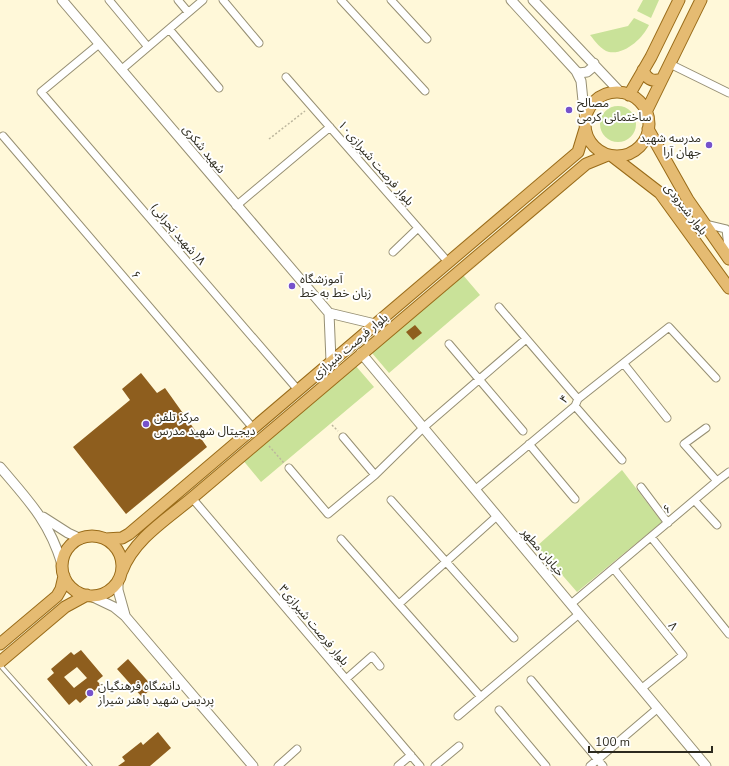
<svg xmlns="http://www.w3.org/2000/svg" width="729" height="766" font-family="'Nunito Sans','Noto Sans Arabic',sans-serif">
	<rect width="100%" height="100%" fill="#fff8d9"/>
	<path fill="#c9e299" d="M643 0H659L651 18 637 11Z
		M634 18 649 25C643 38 625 55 609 52 601 50 595 41 590 35L628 26Z
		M600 124a18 18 0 1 1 36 0a18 18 0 1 1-36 0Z
		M463 275 480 295 389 373 372 353Z
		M355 365 374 387 261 482 242 459Z
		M622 470 662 522 577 592 537 546Z"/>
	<path fill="#8e5e1e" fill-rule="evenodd" d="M415 325 422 333 413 340 406 332Z
		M141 373 157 393 165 388 207 447 126 514 73 447 130 400 122 389Z
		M81 650 103 676 97 681 101 685 80 703 76 699 69 705 47 679 54 673 51 669 71 652 74 655ZM77 667 87 678 74 688 64 677Z
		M128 659 153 687 142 697 117 669Z
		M158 732 171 748 150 766H118L125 761 122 757 141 742 143 745Z"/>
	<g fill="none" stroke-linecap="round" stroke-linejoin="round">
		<defs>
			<path id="service" d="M0 665 90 766"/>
			<path id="minor" d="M109 0 148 47
				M178 0 188 12
				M223 0 259 43
				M341 0 425 91
				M391 0 427 39
				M169 29 219 88
				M99 44 41 92 298 390
				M670 64 729 93
				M121 70 203 0
				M286 77 448 262
				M3 136 253 428
				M236 206 330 127
				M705 224 726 229 729 257
				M393 252 418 228
				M499 307 578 399
				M449 344 523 431
				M624 364 667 418
				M575 406 622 460
				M343 437 375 475
				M529 444 575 499
				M289 468 328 514 375 475 424 427 526 339
				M717 481 729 472
				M641 487 668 523
				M476 489 575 406 578 399 669 327 716 378
				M192 498 420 766
				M391 500 514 638
				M695 501 717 525
				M651 537 729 634
				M341 539 481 697
				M614 569 683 655 641 689
				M399 604 497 516
				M571 604 717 481 684 444 706 428
				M346 679 372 656 380 666
				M531 680 603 766
				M499 710 546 766
				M458 716 579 614
				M278 766 297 749
				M398 766 411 755
				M435 766 459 746
				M590 766 658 708"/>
			<path id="tertiary" d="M62 0 329 313
				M511 0 576 71 581 81 585 121
				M533 0 621 93
				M576 71 579 73 587 72 593 67 594 63
				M329 313 331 361
				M329 313 375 324
				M361 353 706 766
				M0 467C28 500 49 521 62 564
				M43 517 68 533 81 539
				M118 581V590L125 615
				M91 596 114 607 125 616 253 766"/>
			<path id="primary" d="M643 70C647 80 653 82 662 79
				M585 124a32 32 0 1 1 64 0a32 32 0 1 1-64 0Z
				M629 95 651 57 679 0
				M646 112 701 0
				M648 129 688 200 729 259
				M612 156 660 193 729 288
				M62 566a30 30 0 1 1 60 0a30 30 0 1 1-60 0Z
				M105 539 122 538 129 534 578 152 585 129
				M122 571C134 539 167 519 192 498L586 164 608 155
				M0 644 57 596 61 589 64 576
				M0 662 65 607 87 595"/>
		</defs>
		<use href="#service" stroke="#968f73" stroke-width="5.5"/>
		<use href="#minor" stroke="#968f73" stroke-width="9"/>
		<use href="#tertiary" stroke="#968f73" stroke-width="11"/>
		<use href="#primary" stroke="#996b18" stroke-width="13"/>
		<path stroke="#bcb69d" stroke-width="1.5" stroke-dasharray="2 2" stroke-linecap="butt" d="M269 139 305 111
			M332 425 338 431
			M269 446 284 463"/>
		<use href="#service" stroke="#fff" stroke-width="3.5"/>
		<use href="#minor" stroke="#fff" stroke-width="7"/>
		<use href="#tertiary" stroke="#fff" stroke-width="9"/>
		<use href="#primary" stroke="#e5bb72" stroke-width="11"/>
	</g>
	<g fill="#7652cb" stroke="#fff" stroke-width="1.5">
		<circle cx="569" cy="110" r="4"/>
		<circle cx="709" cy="145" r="4"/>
		<circle cx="292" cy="286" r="4"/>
		<circle cx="146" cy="424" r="4"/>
		<circle cx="90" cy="693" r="4"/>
	</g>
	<g text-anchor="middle" stroke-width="4" stroke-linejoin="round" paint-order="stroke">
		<g font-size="12" fill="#2c2a1e" stroke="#fff" text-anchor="start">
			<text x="577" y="107">مصالح<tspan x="577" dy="14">ساختمانی کرمی</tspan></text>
			<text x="701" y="142" text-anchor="end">مدرسه شهید<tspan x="701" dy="14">جهان آرا</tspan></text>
			<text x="300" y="283">آموزشگاه<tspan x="300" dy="14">زبان خط به خط</tspan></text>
			<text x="154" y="421">مرکز تلفن<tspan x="154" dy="14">دیجیتال شهید مدرس</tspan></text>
			<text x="98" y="690">دانشگاه فرهنگیان<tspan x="98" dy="14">پردیس شهید باهنر شیراز</tspan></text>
		</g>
		<g font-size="12" fill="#2c2a1e" stroke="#fff">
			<text transform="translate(204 149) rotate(50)" y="4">شهید شکری</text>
			<text transform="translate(376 163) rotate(49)" y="4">بلوار فرصت شیرازی۱۰</text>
			<text transform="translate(686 209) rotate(52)" y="4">بلوار شیرودی</text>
			<text transform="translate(178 234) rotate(49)" y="4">(شهید بَحرانی )۸</text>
			<text transform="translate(136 275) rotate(49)" y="4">۶</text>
			<text transform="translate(350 346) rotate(-40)" y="4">بلوار فرصت شیرازی</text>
			<text transform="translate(564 399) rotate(-48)" y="4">۴</text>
			<text transform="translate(667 509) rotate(-40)" y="4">۶</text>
			<text transform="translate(543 552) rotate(50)" y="4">خیابان مطهر</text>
			<text transform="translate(314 625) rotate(50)" y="4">۳بلوار فرصت شیرازی</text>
			<text transform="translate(673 626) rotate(51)" y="4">۸</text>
		</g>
	</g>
	<path d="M589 746v6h123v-6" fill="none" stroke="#2c2a1e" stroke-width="2"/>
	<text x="595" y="746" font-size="12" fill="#2c2a1e" stroke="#ffffff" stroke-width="3" paint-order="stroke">100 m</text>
</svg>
